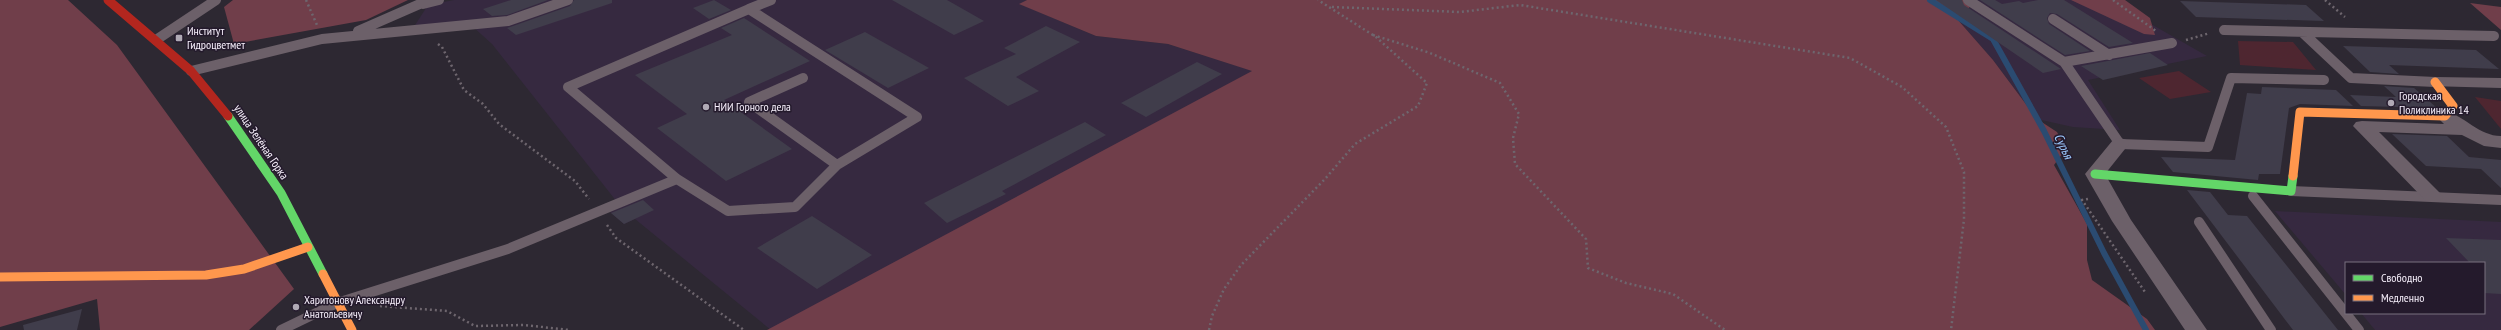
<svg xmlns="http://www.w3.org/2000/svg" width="2501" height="330" font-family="'PT Sans Narrow',sans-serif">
	<rect width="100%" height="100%" fill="#2d2832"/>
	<path fill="#362940" d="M454 0H1027L1020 4 1096 36 1168 44 1253 71 771 330 635 219 624 224 610 212 621 207 492 44 472 26 410 33 428 5Z
		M1976 0H2109L2207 56 2088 80 2120 130 2073 127 2037 119 1993 60 1958 20Z
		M2275 211 2501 222V330H2375L2361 313H2484V263H2346V295Z"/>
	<path fill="#4e2630" d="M2238 41 2293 42 2316 70 2240 65Z
		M2179 71 2211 92 2170 99 2139 78Z
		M2475 97 2501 101V129Z"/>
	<path fill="#703e4a" d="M0 0H68L117 45 294 289 249 330H100L97 299 0 327Z
		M233 0H408L366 20 234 44 224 7Z
		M1027 0H1976L1958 20 1993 60 2037 119 2057 132 2066 149 2054 165 2087 224V260L2092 280 2147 319 2155 330H767L1252 71 1168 44 1096 36 1019 4Z
		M2071 0H2125L2150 18 2155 35 2144 34Z
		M2470 3 2501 7V30Z"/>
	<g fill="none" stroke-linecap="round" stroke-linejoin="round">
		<path stroke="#2b4b71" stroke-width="6" d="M1930 0 1993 39 2044 131 2104 253 2146 330"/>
	</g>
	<path fill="#403d4b" d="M511 0H548L507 15 492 16 483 9Z
		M574 0H612V3L516 35 507 28 570 6Z
		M714 0 731 10 709 19 693 8Z
		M892 0H947L984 21 954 35Z
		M1936 0H1962L1964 5 2061 69 2043 73Z
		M1980 0H1995L2002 4 2019 1 2023 3 2038 0H2064L2133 43 2109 47 2057 14 2050 13 2047 18 2049 24 2090 51 2065 55Z
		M2180 1 2306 5 2324 21 2196 17Z
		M744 18 810 61 724 100 792 149 726 181 657 128 687 114 635 75 732 35 721 28Z
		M1046 26 1080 42 1016 77 1039 91 1008 106 964 78 1016 54 1004 48Z
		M865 32 929 68 888 88 825 50Z
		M2343 46 2476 50 2499 69 2389 65 2399 74 2370 72Z
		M2150 53 2168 65 2103 80 2081 66Z
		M1197 62 1222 74 1146 117 1121 103Z
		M2384 86 2414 88 2437 108 2361 106 2350 95 2396 97Z
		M2262 87 2336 90 2353 106 2300 104 2289 108 2280 174H2259L2258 180 2173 172 2161 157 2235 160 2247 93 2261 94Z
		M1085 122 1106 135 1002 191 1006 194 947 223 924 203Z
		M2392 134 2447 136 2469 157 2501 160V188L2481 169 2426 166Z
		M2187 190 2210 192 2228 215 2247 216 2338 330H2293Z
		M643 200 654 210 624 224 611 213Z
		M812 216 872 255 817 289 757 248Z
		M2446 238 2501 240V294L2484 293V263H2470Z
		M82 309 77 330H24L23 325Z"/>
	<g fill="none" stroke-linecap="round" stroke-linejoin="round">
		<path stroke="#6e666e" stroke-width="2.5" stroke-dasharray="2 3" stroke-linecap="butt" d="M306 0 317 25
			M2113 0 2156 31
			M2325 0 2345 17
			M1332 7 1460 12 1520 5 1850 58 1902 87 1946 127 1964 172V219L1951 330
			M1373 35 1430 53 1500 83 1519 114 1513 138 1515 164 1586 239 1588 268 1626 283 1673 294 1725 330
			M2186 40 2210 33
			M438 44 442 47 464 90 483 104 499 124 575 181 589 199
			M2088 199 2082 200 2145 292
			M607 225 616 238 744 330
			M380 306 447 311 475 326 524 325 569 330
			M1209 330 1212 316 1224 289 1241 265 1325 179 1355 144 1418 106 1427 83 1376 37 1318 0"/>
		<path stroke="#6c6069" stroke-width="10" d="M1968 0 2064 62
			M423 4 439 0
			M749 9 771 0
			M749 9 917 117 837 165 795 207 728 211 677 179 568 87Z
			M2053 19 2109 55
			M2224 30 2494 36
			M358 31 429 0
			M2302 32 2351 78 2435 82
			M156 40 216 0
			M2172 43 2064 62 2120 144 2208 147 2231 78 2324 80
			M191 71 322 39 508 21 568 0
			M803 78 749 102 837 165
			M2291 191 2501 200
			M2253 196 2359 330
			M2199 222 2271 330
			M281 330 337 303 508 249 677 179"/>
		<path fill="#6c6069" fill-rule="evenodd" d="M2435 77 2501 78V88L2429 86 2426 82 2429 78Z
			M2445 111C2465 116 2479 136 2501 136V148L2484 146 2462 135 2379 132 2440 193 2443 197 2440 201H2426L2353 126 2356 122 2362 121 2444 124 2436 116 2439 112Z
			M2120 138 2127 140 2129 144 2105 174 2131 220 2207 330H2185L2112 221 2085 174 2113 140Z"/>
		<path stroke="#63d668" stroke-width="9" d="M228 116 281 193 323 274
			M2095 174 2291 191 2293 176"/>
		<path stroke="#ff974d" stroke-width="9" d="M2293 176 2300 112 2445 116 2453 106 2435 82
			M323 274 352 330
			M0 277 206 275 244 269 308 247"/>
		<path stroke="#b3261e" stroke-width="9" d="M108 0 191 71 228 116"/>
	</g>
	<g fill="#b0aab5" stroke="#241a2c" stroke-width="1.5">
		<rect x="175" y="34" width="8" height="8" rx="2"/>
		<circle cx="2391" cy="103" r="4"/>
		<circle cx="706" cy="107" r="4"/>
		<circle cx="296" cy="307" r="4"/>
	</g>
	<g text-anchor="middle" stroke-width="3" stroke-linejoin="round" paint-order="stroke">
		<g font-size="12" fill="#f7f0fc" stroke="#241a2c" text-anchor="start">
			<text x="187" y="35">Институт<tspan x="187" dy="14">Гидроцветмет</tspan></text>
			<text x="2399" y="100">Городская<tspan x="2399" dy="14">Поликлиника 14</tspan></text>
			<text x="714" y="111">НИИ Горного дела</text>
			<text x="304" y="304">Харитонову Александру<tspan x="304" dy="14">Анатольевичу</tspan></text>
		</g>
		<g font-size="12" fill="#f7f0fc" stroke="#241a2c">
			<text transform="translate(261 142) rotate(56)" y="4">улица Зелёная Горка</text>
		</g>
		<g font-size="13" font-style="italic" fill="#9bc8fc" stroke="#241a2c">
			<text transform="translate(2064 146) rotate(64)" y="5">Сурья</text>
		</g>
	</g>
	<rect x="2345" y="262" width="140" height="52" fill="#241a2c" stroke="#78707f"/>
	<rect x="2353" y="275" width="20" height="6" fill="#63d668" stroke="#78707f"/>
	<text x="2381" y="282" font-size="12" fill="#f7f0fc">Свободно</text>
	<rect x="2353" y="295" width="20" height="6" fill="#ff974d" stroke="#78707f"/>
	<text x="2381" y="302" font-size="12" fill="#f7f0fc">Медленно</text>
</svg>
